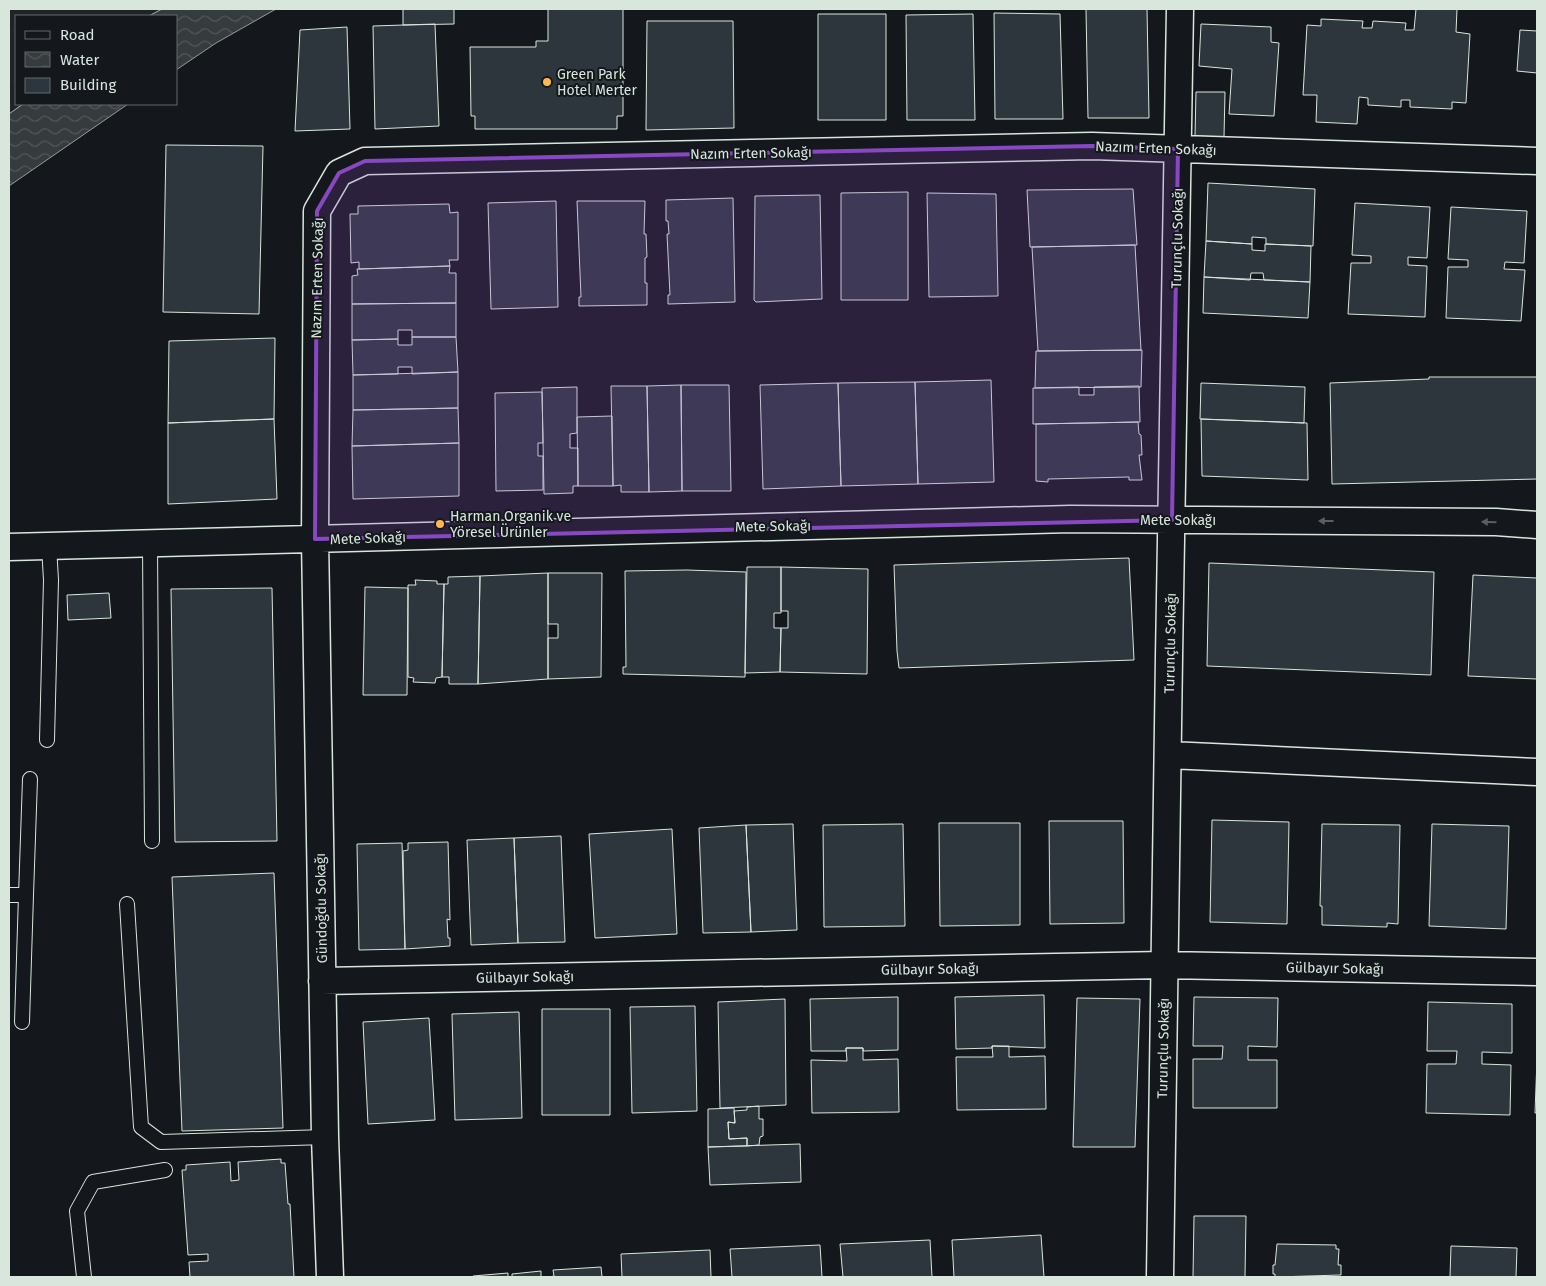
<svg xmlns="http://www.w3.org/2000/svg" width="1546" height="1286" font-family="'Fira Sans',sans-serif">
	<defs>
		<pattern id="grass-tufts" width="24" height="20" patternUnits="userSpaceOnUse" patternTransform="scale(1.25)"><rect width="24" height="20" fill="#202428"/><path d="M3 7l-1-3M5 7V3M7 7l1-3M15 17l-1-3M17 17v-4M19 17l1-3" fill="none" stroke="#404447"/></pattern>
		<pattern id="water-waves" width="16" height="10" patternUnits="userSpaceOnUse" patternTransform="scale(1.25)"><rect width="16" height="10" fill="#363b3e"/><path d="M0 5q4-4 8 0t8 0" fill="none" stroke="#525759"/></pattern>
	</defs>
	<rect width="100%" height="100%" fill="#14181c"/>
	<path fill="url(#grass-tufts)" stroke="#939e99" d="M9 9H162L149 16H16V104H23L9 114Z"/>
	<path fill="url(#water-waves)" stroke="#939e99" d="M162 9H276L216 43 176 70V16H149Z
		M23 104H128L9 186V114Z"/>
	<path fill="#2c363c" stroke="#d8e6dc" d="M403 9H454V24L403 25Z
		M548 9H623V116H617V129H475V116H471L470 47H536V41H548Z
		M1086 9H1147L1149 118H1088Z
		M1416 9H1457L1456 32 1470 34 1466 103 1452 102V109L1410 107V100H1401V107L1368 105V98L1359 97 1357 124 1316 122 1317 95H1303L1307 25 1321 26V19L1363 21 1362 28H1372L1373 21 1406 23 1405 30H1414Z
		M994 13 1060 14 1063 119H995Z
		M818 14H886V120H818Z
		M973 14 975 120H907L906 15Z
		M647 21H733L734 128 646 130Z
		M435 24 439 126 375 129 373 26Z
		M1201 24 1271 27V42L1279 43 1274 116 1229 114 1232 69 1199 66Z
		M347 27 350 129 295 131 300 30Z
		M1520 30 1537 31V73L1517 71Z
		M1196 92H1225L1224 137 1195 136Z
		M166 145 263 146 259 314 163 312Z
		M1208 183 1315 189 1313 246 1266 244V238L1252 237V244L1206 241Z
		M1133 189 1137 245 1030 247 1027 190Z
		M908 192V300H841V193Z
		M927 193 996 194 998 296 929 297Z
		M820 195 822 299 756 302 754 300 755 196Z
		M733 198 735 302 668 304V295H670L667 234H669L668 221H666V200Z
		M556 201 558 307 491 309 488 203Z
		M577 201H645L644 234H646L647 257 645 258V283H647V305L579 306V297H581Z
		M1355 203 1430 207 1427 258 1408 257V265L1427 266 1425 317 1348 314 1351 263H1371V256L1352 255Z
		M449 204 450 213 458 212V260H449L450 266 359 269V262L351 263 350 214H358V206Z
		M1451 207 1527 211 1524 263 1505 262 1504 269 1525 270 1521 321 1446 318 1448 267H1468V260L1448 259Z
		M1206 241 1252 244V250L1265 251V244L1311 246 1310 282 1264 280 1263 273H1251L1250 280 1204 277Z
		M1135 245 1141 350 1038 351 1032 247Z
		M450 266 449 273H456V303L352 304V276L358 275 357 269H359Z
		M1204 277 1310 282 1308 318 1203 313Z
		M456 303V337H412V330H398V339L352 340V304Z
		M412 337H456L458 372 412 374V367H398V374L353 375 352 340 398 339V345H412Z
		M275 338 274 419 168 423 169 341Z
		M1142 350 1141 387 1035 388 1036 351Z
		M458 372V408L353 410V375Z
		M1429 377H1537V479L1332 484 1330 383 1429 379Z
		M991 380 994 482 918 484 915 382Z
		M915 382 918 484 841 486 838 383Z
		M838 383 841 486 763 489 760 385Z
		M1201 383 1305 387 1304 423 1200 419Z
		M681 385H729L731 491H682Z
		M681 385 682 491 649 492 647 386Z
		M611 386H647L649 492H621V485L613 486Z
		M1139 386 1140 422 1033 424V388L1079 387V395H1094V387Z
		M577 387V433L570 434V448H578V486H573V493L544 494 542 388Z
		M542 392 543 443H538V456H543V490L496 491 495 393Z
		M458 408 459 443 352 446 353 410Z
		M612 416 613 486H578L577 417Z
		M274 419 277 499 168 504V423Z
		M1201 419 1307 423 1308 480 1202 476Z
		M1138 422 1139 434 1141 435 1142 455H1139L1142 480H1129V477L1048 479V482L1036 481V424Z
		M459 443V496L353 499 352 446Z
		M1129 558 1134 660 899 668 897 651 894 565Z
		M1209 563 1434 572 1431 675 1207 666Z
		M747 567H781V613H774V628H781L780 672 745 673Z
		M781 567 868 569 867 674 780 672 781 628H788V611H781Z
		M687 570 746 572 745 677 623 674V667H626L625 571Z
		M548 573V679L478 684 480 576Z
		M548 573H602L601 677 548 679V638H558V624H548Z
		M1473 575 1537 578V679L1468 676Z
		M480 576 478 684H449V677H442L444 584H448V577Z
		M415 580 437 581V584H444L442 677 436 678 435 683 413 682 414 678 408 677V585H416Z
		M365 587 408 588 407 695H363Z
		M272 588 277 841 175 842 171 589Z
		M109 593 111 618 68 620 67 595Z
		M1212 820 1289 822 1287 924 1210 922Z
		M1049 821H1123L1124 923 1050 924Z
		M939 823H1020V925L940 926Z
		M793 824 797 930 751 932 746 825Z
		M903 824 905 926 824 927 823 825Z
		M1322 824 1400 825 1398 924 1387 923V927L1322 925V906H1320Z
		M1432 824 1509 826 1506 929 1429 926Z
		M746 825 751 932 703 933 699 828Z
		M672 829 677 934 595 938 589 834Z
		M561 836 565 942 518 943 514 838Z
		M514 838 518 943 471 945 467 840Z
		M448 842 450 920 447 919 448 938H450V946L405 949 403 851 408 850V843Z
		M402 843 405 949 359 950 357 844Z
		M274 873 283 1128 182 1131 172 877Z
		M1044 995 1045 1048 992 1046V1048L956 1049 955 997Z
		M898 997V1050L863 1051V1048H846V1051H811L810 999Z
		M1194 997 1278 998 1277 1047 1248 1046V1060H1277V1108H1193V1059H1222L1223 1046H1193Z
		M1077 998 1140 999 1135 1147H1073Z
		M785 999 786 1105 720 1108 718 1002Z
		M1428 1002 1512 1004V1053L1482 1052V1064L1511 1065 1510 1115 1426 1113 1427 1064H1456L1457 1051H1427Z
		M695 1006 697 1111 632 1113 630 1007Z
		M542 1009H610V1115H542Z
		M519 1012 522 1118 455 1120 452 1014Z
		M429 1018 435 1120 368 1124 363 1022Z
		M992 1046H1009V1057L1045 1056 1046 1109 957 1110 956 1057H993Z
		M846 1048H863V1060L898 1059 899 1112 812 1113 811 1060 847 1061Z
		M1537 1059V1113H1535Z
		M759 1106V1119H763V1136L760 1137 759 1145 747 1146V1138L729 1139 728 1122 735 1123 734 1111 747 1110V1107Z
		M734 1108 735 1123 728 1122 729 1139 747 1138V1146L708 1147V1109Z
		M800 1144 801 1182 710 1185 708 1147Z
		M281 1159V1163H285L288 1204H290L294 1277H190L189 1262 208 1261V1254L188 1255 182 1170H186V1165L230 1162 231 1181 239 1180 238 1162Z
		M1194 1216H1246L1245 1277H1193Z
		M1041 1235 1044 1277H954L952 1240Z
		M930 1240 932 1277H843L840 1244Z
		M1277 1244 1336 1245V1249H1339L1338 1265H1341V1275L1275 1277V1274H1273V1265H1275Z
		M820 1245 822 1277H732L730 1249Z
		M1451 1246 1517 1248 1516 1277H1450Z
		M710 1250 711 1277H622L621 1254Z
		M601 1267 602 1277H549L554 1276 553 1270Z
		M541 1271V1277H549H512V1274Z
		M508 1273V1277H473V1276Z"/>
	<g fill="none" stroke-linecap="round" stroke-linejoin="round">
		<defs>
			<path id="service" d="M150 544 152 841
				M47 740 51 580 49 546
				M9 895H26L22 1022
				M26 895 30 779
				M127 904 141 1127 161 1142 325 1137
				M84 1277 77 1211 93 1182 165 1170"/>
			<path id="minor" d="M9 547 1070 519 1496 522 1537 525
				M1169 755 1537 772
				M322 981 1163 965 1537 972
				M330 1277 325 1137 315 539 317 211 339 173 365 161 1092 146 1537 161
				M1160 1277C1164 854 1174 432 1180 9"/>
		</defs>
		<use href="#service" stroke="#d8e6dc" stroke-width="16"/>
		<use href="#minor" stroke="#d8e6dc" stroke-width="29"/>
		<use href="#service" stroke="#14181c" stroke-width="14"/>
		<use href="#minor" stroke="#14181c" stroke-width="26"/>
	</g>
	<defs><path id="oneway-solid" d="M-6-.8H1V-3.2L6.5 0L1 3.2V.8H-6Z" transform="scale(1.25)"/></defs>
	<g fill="#59605f">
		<use href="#oneway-solid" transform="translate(1326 521) rotate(-180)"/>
		<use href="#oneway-solid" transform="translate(1489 522) rotate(-179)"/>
	</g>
	<path fill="#8948c3" fill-opacity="0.2" stroke="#8948c3" stroke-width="4" stroke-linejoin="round" d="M1092 146 1178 149 1172 520 315 539 317 211 339 173 365 161Z"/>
	<g fill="#ffb74d" stroke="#14181c" stroke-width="2">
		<circle cx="547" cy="82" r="5"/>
		<circle cx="440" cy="524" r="5"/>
	</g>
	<g text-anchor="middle" stroke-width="4" stroke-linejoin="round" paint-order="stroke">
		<g font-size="14" fill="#d8e6dc" stroke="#14181c" text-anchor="start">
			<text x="557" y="79">Green Park<tspan x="557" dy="16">Hotel Merter</tspan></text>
			<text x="450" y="521">Harman Organik ve<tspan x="450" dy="16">Yöresel Ürünler</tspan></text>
		</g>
		<g font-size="14" fill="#d8e6dc" stroke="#14181c">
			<text transform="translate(1156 148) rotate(2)" y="5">Nazım Erten Sokağı</text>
			<text transform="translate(751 153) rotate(-1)" y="5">Nazım Erten Sokağı</text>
			<text transform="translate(1177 238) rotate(-89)" y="5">Turunçlu Sokağı</text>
			<text transform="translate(317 278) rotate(-89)" y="5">Nazım Erten Sokağı</text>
			<text x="1178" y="525">Mete Sokağı</text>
			<text transform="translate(773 526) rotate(-1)" y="5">Mete Sokağı</text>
			<text transform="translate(368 538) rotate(-2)" y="5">Mete Sokağı</text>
			<text transform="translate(1170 643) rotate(-89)" y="5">Turunçlu Sokağı</text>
			<text transform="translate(321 908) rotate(-91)" y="5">Gündoğdu Sokağı</text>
			<text transform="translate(1335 968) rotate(1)" y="5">Gülbayır Sokağı</text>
			<text transform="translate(930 969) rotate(-1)" y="5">Gülbayır Sokağı</text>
			<text transform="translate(525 977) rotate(-1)" y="5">Gülbayır Sokağı</text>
			<text transform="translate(1163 1048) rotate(-89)" y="5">Turunçlu Sokağı</text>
		</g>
	</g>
	<rect width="1546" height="1286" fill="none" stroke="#d8e6dc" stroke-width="20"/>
	<rect x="15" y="15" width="162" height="90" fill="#14181c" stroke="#626a69"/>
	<rect x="25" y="31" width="25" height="8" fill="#14181c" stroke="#626a69"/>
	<text x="60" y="40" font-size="15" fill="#d8e6dc">Road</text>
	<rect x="25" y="52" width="25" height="15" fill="url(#water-waves)" stroke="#626a69"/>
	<text x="60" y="65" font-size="15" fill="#d8e6dc">Water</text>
	<rect x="25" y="78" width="25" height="15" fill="#2c363c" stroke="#626a69"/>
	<text x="60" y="90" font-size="15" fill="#d8e6dc">Building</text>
</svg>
